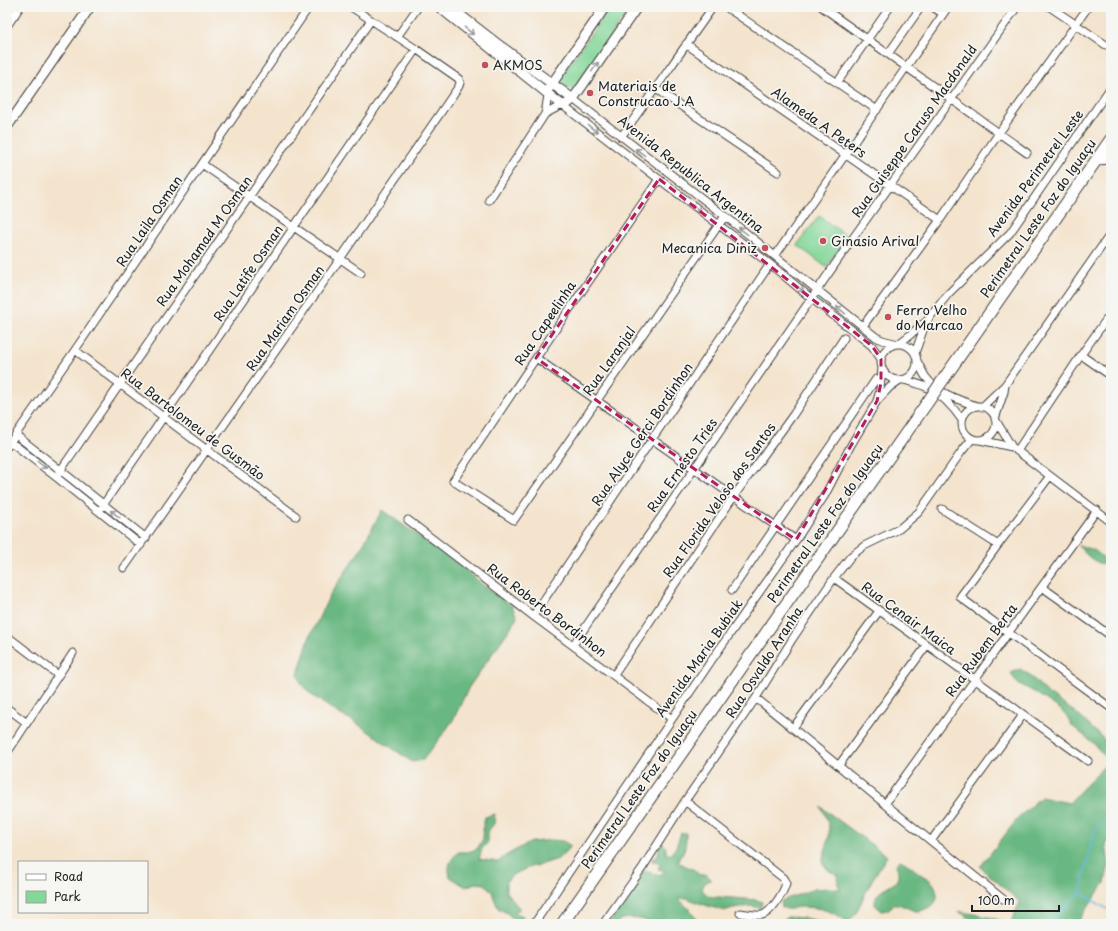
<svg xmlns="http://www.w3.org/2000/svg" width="1118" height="931" font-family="'Playpen Sans',sans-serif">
	<rect width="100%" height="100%" fill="#f6f6f2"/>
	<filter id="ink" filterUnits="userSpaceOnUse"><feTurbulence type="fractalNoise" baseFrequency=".025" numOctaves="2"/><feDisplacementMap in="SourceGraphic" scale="8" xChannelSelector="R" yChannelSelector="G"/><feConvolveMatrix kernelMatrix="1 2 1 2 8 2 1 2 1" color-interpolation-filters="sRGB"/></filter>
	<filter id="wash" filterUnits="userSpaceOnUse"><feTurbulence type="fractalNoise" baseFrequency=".012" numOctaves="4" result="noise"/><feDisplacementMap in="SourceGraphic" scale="16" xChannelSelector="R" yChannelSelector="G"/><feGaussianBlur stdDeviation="0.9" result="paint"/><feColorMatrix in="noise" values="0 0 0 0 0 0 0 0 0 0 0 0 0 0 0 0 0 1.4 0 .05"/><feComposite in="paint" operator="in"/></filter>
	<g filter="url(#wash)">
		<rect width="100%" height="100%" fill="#f4e4ce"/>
		<path fill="#82d799" stroke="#4f7a5a" d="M610 7H631L573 90 558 81Z
			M819 216 848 237 826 267 797 245Z"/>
		<path fill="#69b881" stroke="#426a4e" d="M382 510 465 569 483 585 512 606 517 617 511 627 469 687 453 720 446 730 423 760 412 762 352 720 341 715 330 708 310 694 302 685 298 674 309 638 331 593 359 552Z
			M1078 545 1094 550 1105 559 1102 564C1092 561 1084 553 1078 545Z
			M1020 669 1028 674 1050 695 1076 713 1111 746V839L1106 845 1109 864 1105 883 1093 899 1077 924H1010L1020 902 980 867 1018 818 1041 797 1069 803 1109 761 1093 743 1071 725 1067 717 1060 709 1034 692 1016 682 1011 673Z
			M821 807 887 856 872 880 855 915 848 922C832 911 821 907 800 907 791 907 792 912 782 907L781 901 814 889 829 888 841 889 838 885 837 875 828 870 822 862C828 838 835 831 821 807Z
			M495 814 494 824 488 831V842L482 849 479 859 498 862 505 856 523 846 532 842 552 840 563 841 571 846 558 859 540 865 530 867 512 875 506 882V892L520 909 514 912 523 916 521 924H519L507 913 499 909 495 901 492 892 485 884 475 883 466 887 450 877C447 864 450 861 458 852H468L477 849 483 839V826L485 817Z
			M681 833H686C686 839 686 845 684 850 682 855 679 857 678 862 685 867 694 867 699 875 705 874 708 875 711 879L704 884 702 889C706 896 712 898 720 897L757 900 762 902 761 908 751 906 733 908 724 911 696 902 687 898H678L692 912 699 924H653C643 918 630 917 619 920L617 924H609L644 871 659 875 666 871 658 869 660 864 656 861H652V859L658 856 659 846 663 843 666 848V853L670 855 676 847Z
			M900 860C907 863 914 869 920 874 930 880 935 881 937 894 938 898 936 902 933 905 930 907 922 911 919 911 912 912 903 904 895 904L887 910 882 911 875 905C874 887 895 889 898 877 899 873 897 868 896 864Z
			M958 911 993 918 1009 924H979Z
			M787 917C801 917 814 919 827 924H781L783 921Z"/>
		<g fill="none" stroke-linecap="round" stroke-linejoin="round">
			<path stroke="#61b8de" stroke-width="1.5" d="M1080 893 1095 829 1111 818
				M1045 924 1049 923 1080 893 1111 911"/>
		</g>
	</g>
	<g filter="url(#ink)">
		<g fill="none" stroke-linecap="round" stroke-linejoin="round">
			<defs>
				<path id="minor" d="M594 7 601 13
					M726 7 877 110
					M822 7 1027 153
					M933 7 943 14
					M1050 7 1106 45
					M7 10 15 15
					M7 26 20 7
					M397 37 418 7
					M686 44 940 220
					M888 54 921 7
					M837 83 890 7
					M656 89 778 172
					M573 99 725 216 876 337 882 340 898 344 910 335 920 326 926 322 948 294 1010 233 1111 87
					M545 114 562 105 770 264 812 299 847 326 872 346 881 359
					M621 137C652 94 682 50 713 7
					M202 164 361 273
					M659 179 536 358 453 481 514 520 725 216
					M489 200 545 114 548 95
					M775 256 948 7
					M863 326 940 220 999 133 1088 7
					M881 362a18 18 0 1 1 36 0a18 18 0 1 1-36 0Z
					M75 350 207 450 296 516
					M915 353 926 322
					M1081 355 1111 376
					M536 358 796 540
					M917 361C920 366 922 371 925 376 937 393 958 400 977 406
					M904 380C912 382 921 384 928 388 943 395 953 407 962 420
					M1005 385 1004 392 995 419 1012 447
					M878 400 890 387 900 380
					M962 423a17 17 0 1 1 34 0a17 17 0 1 1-34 0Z
					M982 407 1005 385 1111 233
					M16 435 146 538
					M980 440 1012 447 1111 522
					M11 442 56 477 141 545
					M7 447 75 350 309 7
					M1017 451 1081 355 1111 313
					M1050 476 998 545 960 597 1111 708
					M56 477 371 20
					M942 509 998 545
					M99 511 416 49
					M408 520 533 616 672 719
					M124 568 340 259 459 86 460 83 459 79 416 49 351 7
					M834 578 1088 761
					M1042 587 1111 636
					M732 590 876 379
					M533 616 770 264
					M7 636 58 675
					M573 645 853 238 1017 7
					M614 675 734 496 793 415 844 338
					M756 698 885 804 1003 899
					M7 708 27 723
					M793 728 879 611
					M7 753 73 653
					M839 765 927 645
					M685 801 783 878 786 883C784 892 771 913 762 915 755 916 747 914 740 913
					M885 804 1097 510
					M931 841 1023 715
					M534 924 711 661 796 540 825 495 851 445 877 401 880 390 882 368
					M603 924 643 867 685 801 756 698 793 638 834 578 851 556 864 546 899 529 919 512 962 451 972 439"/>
				<path id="major" d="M439 7 562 105 567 104 573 99 637 7
					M450 7 499 45 573 99
					M549 88 605 7
					M7 127 90 7"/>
				<path id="highway" d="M1097 159 1111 158
					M945 377 1111 139
					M562 924 927 403"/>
			</defs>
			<use href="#minor" stroke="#3c3a37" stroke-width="9"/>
			<use href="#major" stroke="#3c3a37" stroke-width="11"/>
			<use href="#highway" stroke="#3c3a37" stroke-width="13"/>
			<use href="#minor" stroke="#fff" stroke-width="7"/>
			<use href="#major" stroke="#fff" stroke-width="9"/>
			<use href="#highway" stroke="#fff" stroke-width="11"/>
			<defs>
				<path id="highway-bridge" d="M927 403 945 377"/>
			</defs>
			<use href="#highway-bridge" stroke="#3c3a37" stroke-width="13" stroke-linecap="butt"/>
			<use href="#highway-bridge" stroke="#fff" stroke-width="11"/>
		</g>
		<defs><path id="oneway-shaft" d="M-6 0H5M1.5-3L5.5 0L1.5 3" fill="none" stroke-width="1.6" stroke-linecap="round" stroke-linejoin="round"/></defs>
		<g stroke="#999">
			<use href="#oneway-shaft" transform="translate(469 31) rotate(39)"/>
			<use href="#oneway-shaft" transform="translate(595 67) rotate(-55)"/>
			<use href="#oneway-shaft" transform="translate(593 129) rotate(37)"/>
			<use href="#oneway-shaft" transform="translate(640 152) rotate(-143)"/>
			<use href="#oneway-shaft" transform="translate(696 208) rotate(37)"/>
			<use href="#oneway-shaft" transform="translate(743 231) rotate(-142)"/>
			<use href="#oneway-shaft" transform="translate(799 288) rotate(39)"/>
			<use href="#oneway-shaft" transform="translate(841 310) rotate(-141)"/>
			<use href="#oneway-shaft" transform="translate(42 465) rotate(37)"/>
			<use href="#oneway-shaft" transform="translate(115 514) rotate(-142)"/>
		</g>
	</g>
	<path fill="none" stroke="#c2185b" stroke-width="3" stroke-dasharray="8 5" stroke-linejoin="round" d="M659 179 872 346 881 359V383L877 401 796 540 536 358Z"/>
	<g fill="#d1495b" stroke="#f6f6f2" stroke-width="1.5">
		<circle cx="485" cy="65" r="4"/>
		<circle cx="590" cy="93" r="4"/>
		<circle cx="823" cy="241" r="4"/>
		<circle cx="765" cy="248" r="4"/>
		<circle cx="888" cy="317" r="4"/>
	</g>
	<g text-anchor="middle" stroke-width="3.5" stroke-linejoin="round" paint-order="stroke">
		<g font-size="13" fill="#1c1c1c" stroke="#f6f6f2" text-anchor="start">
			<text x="493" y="70">AKMOS</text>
			<text x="598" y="91">Materiais de<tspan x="598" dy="15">Construcao J.A</tspan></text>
			<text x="831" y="246">Ginasio Arival</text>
			<text x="757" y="253" text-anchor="end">Mecanica Diniz</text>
			<text x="896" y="315">Ferro Velho<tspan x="896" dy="15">do Marcao</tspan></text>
		</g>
		<g font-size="13" fill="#1c1c1c" stroke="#f6f6f2">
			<text transform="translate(819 122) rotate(35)" y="5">Alameda A Peters</text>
			<text transform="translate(914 131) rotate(-55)" y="5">Rua Guiseppe Caruso Macdonald</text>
			<text transform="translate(1035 173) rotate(-54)" y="5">Avenida Perimetrel Leste</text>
			<text transform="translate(691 174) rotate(38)" y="5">Avenida Republica Argentina</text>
			<text transform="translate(1038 218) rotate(-55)" y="5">Perimetral Leste Foz do Iguaçu</text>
			<text transform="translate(149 221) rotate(-56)" y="5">Rua Laila Osman</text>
			<text transform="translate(204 241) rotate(-55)" y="5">Rua Mohamad M Osman</text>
			<text transform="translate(248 273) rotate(-56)" y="5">Rua Latife Osman</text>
			<text transform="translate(285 318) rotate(-55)" y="5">Rua Mariam Osman</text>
			<text transform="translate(545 323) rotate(-56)" y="5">Rua Capeelinha</text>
			<text transform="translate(609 361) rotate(-55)" y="5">Rua Laranjal</text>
			<text transform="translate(193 424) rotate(37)" y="5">Rua Bartolomeu de Gusmão</text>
			<text transform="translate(642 434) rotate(-56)" y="5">Rua Alyce Gerci Bordinhon</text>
			<text transform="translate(682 465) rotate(-55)" y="5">Rua Ernesto Tries</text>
			<text transform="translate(719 500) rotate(-55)" y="5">Rua Florida Veloso dos Santos</text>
			<text transform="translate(825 523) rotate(-55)" y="5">Perimetral Leste Foz do Iguaçu</text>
			<text transform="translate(547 610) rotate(37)" y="5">Rua Roberto Bordinhon</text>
			<text transform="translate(909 618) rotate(36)" y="5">Rua Cenair Maica</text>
			<text transform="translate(981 650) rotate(-54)" y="5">Rua Rubem Berta</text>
			<text transform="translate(699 658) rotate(-55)" y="5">Avenida Maria Bubiak</text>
			<text transform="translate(764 662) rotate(-57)" y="5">Rua Osvaldo Aranha</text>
			<text transform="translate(639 789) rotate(-55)" y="5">Perimetral Leste Foz do Iguaçu</text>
		</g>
	</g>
	<rect width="1118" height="931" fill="none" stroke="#f6f6f2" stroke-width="24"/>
	<rect x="18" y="861" width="130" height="52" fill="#f6f6f2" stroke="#9f9f9c"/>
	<rect x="26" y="874" width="20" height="6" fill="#ffffff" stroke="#9f9f9c"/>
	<text x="54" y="881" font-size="12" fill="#1c1c1c">Road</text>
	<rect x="26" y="891" width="20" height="12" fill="#82d799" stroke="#9f9f9c"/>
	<text x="54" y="901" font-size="12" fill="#1c1c1c">Park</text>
	<path d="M972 905v6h87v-6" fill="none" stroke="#1c1c1c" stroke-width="2"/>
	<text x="978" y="905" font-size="12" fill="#1c1c1c" stroke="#f6f6f2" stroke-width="3" paint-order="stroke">100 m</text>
</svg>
